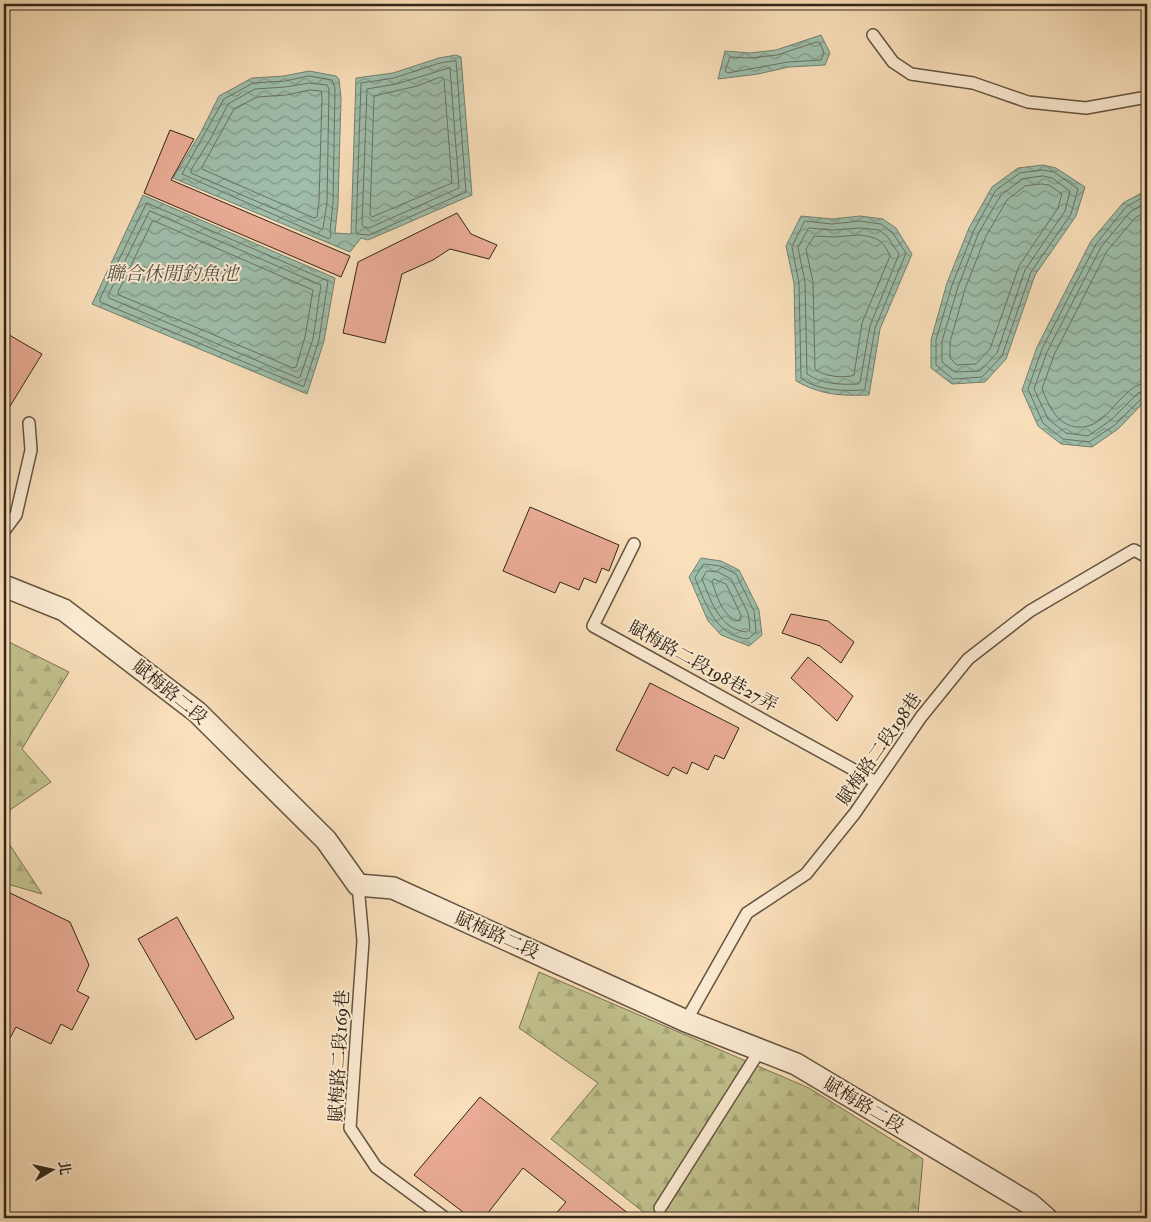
<svg xmlns="http://www.w3.org/2000/svg" width="1151" height="1222" font-family="'IM FELL Double Pica','Noto Serif TC',serif">
	<defs>
		<pattern id="forest-firs" width="22" height="20" patternUnits="userSpaceOnUse" patternTransform="scale(1.25)"><rect width="22" height="20" fill="#c1c18d"/><path d="M5 1l3.5 6h-7zM16 11l3.5 6h-7z" fill="#a6a679"/></pattern>
		<pattern id="water-waves" width="16" height="10" patternUnits="userSpaceOnUse" patternTransform="scale(1.25)"><rect width="16" height="10" fill="#9ebdaa"/><path d="M0 5q4-4 8 0t8 0" fill="none" stroke="#819989"/></pattern>
	</defs>
	<rect width="100%" height="100%" fill="#f9dfba"/>
	<filter id="stains"><feTurbulence type="fractalNoise" baseFrequency=".004" numOctaves="4"/><feColorMatrix values="0 0 0 0 .2 0 0 0 0 .09 0 0 0 0 .02 0 0 0 .5 -.17"/></filter>
	<radialGradient id="worn" r=".72"><stop offset=".6" stop-color="#630" stop-opacity="0"/><stop offset="1" stop-color="#630" stop-opacity=".3"/></radialGradient>
	<path fill="url(#forest-firs)" stroke="#7a7452" d="M5 640 69 672 22 749 51 782 4 814Z
		M4 836 42 894 4 883Z
		M539 972 809 1088 923 1159 918 1214 915 1218H651L551 1139 598 1083 519 1028Z"/>
	<path fill="url(#water-waves)" stroke="#738170" d="M821 35 830 53 825 65 789 67 758 74 718 79 725 51 750 53 776 50Z
		M456 55 461 57 472 195 368 240 361 238 350 252 173 178 201 132 219 96 252 78 284 76 309 71 336 76 339 79 341 98 338 204 335 233 351 234 356 78 393 73 439 58Z
		M1043 165 1056 168 1085 187 1076 216 1035 275 1006 359 985 382 952 384 931 368V340L947 283 969 228 992 187 1018 168Z
		M1147 190V399L1118 429 1092 447 1061 444 1038 426 1022 390 1037 347 1091 241 1123 203Z
		M143 195 335 278 324 341 307 394 92 304Z
		M801 216 832 219 860 216 883 219 896 228 912 254 880 329 869 395C841 396 821 395 796 381L794 283 786 246Z
		M701 558 721 561 739 570 759 610 762 635 749 646 721 635 708 621 689 577Z"/>
	<g fill="none" stroke-linecap="round" stroke-linejoin="round">
		<path stroke="#687261" stroke-width="1" d="M817 42 820 43 824 53 821 60 788 62 728 73 725 71 730 57 750 58 777 55Z
			M456 61 466 192 369 235 357 234 356 231 361 83 394 78 440 63Z
			M450 68 459 188 369 228 364 227 362 225 367 89 396 84Z
			M309 76 332 80 335 88 333 203 330 231 331 236 329 239 182 174 224 99 253 83 285 81Z
			M438 78 442 77 444 79 452 183 372 217 370 215 374 96 417 86Z
			M310 83 327 85 329 89 327 203 323 228 321 229 191 173V170L211 138 228 104 255 89 285 87Z
			M310 90 321 91 322 98 319 202 317 217 314 218 202 169V167L234 109 257 97 286 95Z
			M1043 170 1054 172 1078 189 1071 214 1031 272 1002 356 982 377 953 379 936 365V340L952 285 974 230 996 190 1020 173Z
			M1043 176 1052 178 1070 191 1065 211 1025 270 997 353 980 371 955 372 942 362V341L958 287 979 232 1001 195 1022 179Z
			M1042 184 1049 185 1062 194 1058 208 1019 266 990 349 976 364 957 365 950 358V342L965 289 986 236 1007 200 1025 186Z
			M1147 195 1126 207 1096 244 1042 349 1028 389 1043 423 1063 439 1089 442 1115 425 1142 398 1147 396
			M1147 202 1130 212 1101 247 1047 352 1034 389 1048 419 1066 433 1088 436 1111 420 1138 393 1147 390
			M147 203 328 281 319 340 304 386H302L100 302V299Z
			M150 211 321 285 313 339 300 377 298 378 109 298 108 296Z
			M1147 211 1135 218 1107 251 1054 355 1042 389C1049 406 1057 425 1077 427 1109 430 1120 384 1147 383
			M154 221 313 290 305 337 296 367 293 368 119 295 118 292 152 222Z
			M805 221 832 224 860 221 881 224 892 232 906 253 875 328 865 388 864 390C843 391 818 391 801 378L799 283 792 247Z
			M809 228 833 230 860 228 879 230 887 236 899 254 870 326 860 382 858 384C842 385 821 384 807 374L805 282 798 248Z
			M860 235C878 238 882 239 890 256L862 323 854 375C845 379 822 376 815 369L813 282 806 249 814 236 833 237Z
			M704 564 720 566 736 574 754 611 756 632 748 639C716 636 706 605 695 578Z
			M708 571 718 572 731 579 748 613 750 629 747 632C720 630 711 601 702 579L706 572Z
			M714 579 726 584 741 615 740 621C723 619 717 596 712 582Z"/>
	</g>
	<path fill="#eaac96" stroke="#332618" d="M170 130 194 139 171 180 350 256 341 277 144 193Z
		M457 213 471 234 497 245 489 259 450 249 433 260 402 274 385 343 343 333 358 262Z
		M4 332 42 354 4 416Z
		M530 507 619 545 609 571 602 568 596 583 584 578 579 590 560 582 555 593 503 571Z
		M791 614 828 621 854 642 841 663 820 646 782 633Z
		M808 657 853 696 837 721 791 678Z
		M650 683 739 728 724 759 715 755 708 770 692 762 687 774 673 767 668 776 616 750Z
		M4 890 70 922 89 965 77 991 89 997 72 1030 61 1024 51 1044 16 1027 4 1049Z
		M177 917 234 1018 196 1040 138 939Z
		M480 1097 634 1218H552L566 1202 523 1168 484 1218H471L414 1175Z"/>
	<g fill="none" stroke-linecap="round" stroke-linejoin="round">
		<defs>
			<path id="lane" d="M4 6 6 4
				M873 35 893 62 911 74 973 83 1028 102 1086 108 1147 97
				M4 531 16 515 31 450 29 423
				M634 544 593 626 876 782
				M358 885 363 941 350 1128 376 1167 445 1218
				M686 1021 747 913 806 874 855 813 921 717 968 659 1030 611 1134 550 1147 557
				M660 1208 760 1050"/>
			<path id="street" d="M4 586 64 610 197 712 326 840 358 885 393 888 686 1021 796 1064 1030 1204 1046 1218"/>
		</defs>
		<use href="#lane" stroke="#645440" stroke-width="14"/>
		<use href="#street" stroke="#645440" stroke-width="24"/>
		<use href="#lane" stroke="#fbead2" stroke-width="11"/>
		<use href="#street" stroke="#fbead2" stroke-width="21"/>
	</g>
	<g text-anchor="middle" stroke-width="4" stroke-linejoin="round" paint-order="stroke">
		<g font-size="18" fill="#332618" stroke="#fbead2">
			<text transform="translate(703 666) rotate(29)" y="6">賦梅路二段198巷27弄</text>
			<text transform="translate(170 692) rotate(39)" y="6">賦梅路二段</text>
			<text transform="translate(879 749) rotate(-55)" y="6">賦梅路二段198巷</text>
			<text transform="translate(497 935) rotate(24)" y="6">賦梅路二段</text>
			<text transform="translate(339 1056) rotate(-87)" y="6">賦梅路二段169巷</text>
			<text transform="translate(864 1105) rotate(31)" y="6">賦梅路二段</text>
		</g>
		<g font-size="19" font-style="italic" fill="#535344" stroke="#fbead2">
			<text x="172" y="280">聯合休閒釣魚池</text>
		</g>
	</g>
	<rect width="1151" height="1222" fill="none" stroke="#f9dfba" stroke-width="20"/>
	<rect x="5" y="5" width="1141" height="1212" fill="none" stroke="#332618" stroke-width="2.5"/>
	<rect x="10" y="10" width="1131" height="1202" fill="none" stroke="#332618"/>
	<g transform="translate(52 1170) rotate(81)" stroke="#fbead2" stroke-width="4" paint-order="stroke">
	<path d="M0-4L9 19L0 12L-9 19Z" fill="#332618"/>
	<text y="-8" font-size="14" font-weight="bold" text-anchor="middle" fill="#332618">北</text>
	</g>
	<rect width="100%" height="100%" filter="url(#stains)"/>
	<rect width="100%" height="100%" fill="url(#worn)"/>
</svg>
